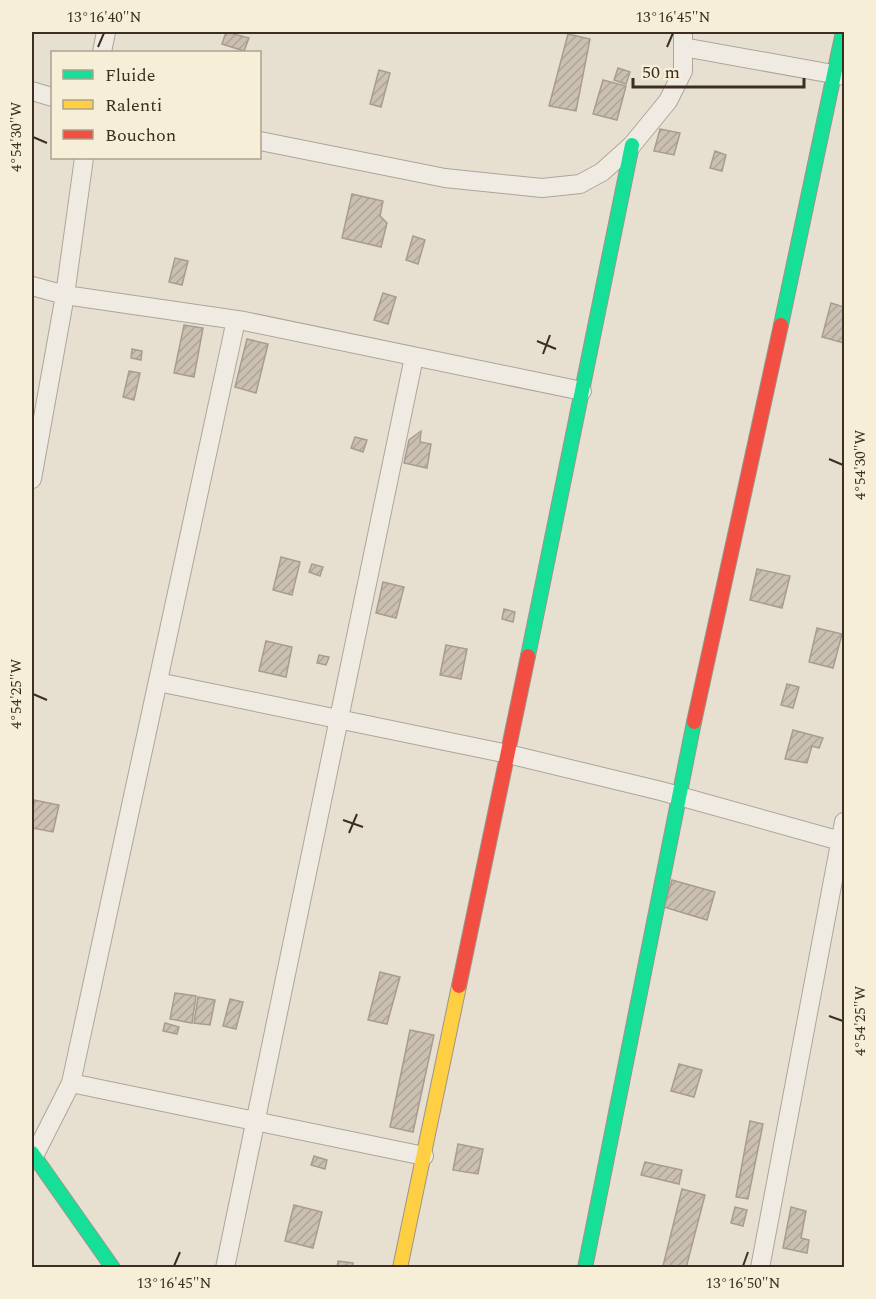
<svg xmlns="http://www.w3.org/2000/svg" width="876" height="1299" font-family="Spectral,serif">
	<defs>
		<pattern id="building-hatch" width="6" height="6" patternUnits="userSpaceOnUse" patternTransform="scale(1.5)"><rect width="6" height="6" fill="#cbbfb2"/><path d="M-1 1l2-2M0 6l6-6M5 7l2-2" fill="none" stroke="#afa499"/></pattern>
	</defs>
	<rect width="100%" height="100%" fill="#e7e0d1"/>
	<path fill="url(#building-hatch)" stroke="#a89c90" stroke-width="1.5" d="M226 32 249 38 244 51 222 44Z
		M568 34 590 39 576 111 549 106Z
		M618 68 630 72 626 84 614 80Z
		M379 70 390 73 381 107 370 104Z
		M603 80 626 86 617 120 593 114Z
		M660 129 680 133 674 155 654 151Z
		M715 151 726 155 722 171 710 168Z
		M352 194 383 201 380 216 387 223 381 247 342 238Z
		M413 236 425 240 418 264 406 260Z
		M175 258 188 261 182 285 169 282Z
		M383 293 396 297 388 324 374 320Z
		M831 303 844 307V343L822 337Z
		M184 325 203 328 194 377 174 373Z
		M247 339 268 344 256 393 235 387Z
		M132 349 142 351 141 360 131 358Z
		M129 371 140 373 134 400 123 397Z
		M421 431 420 442 431 444 427 468 404 463 409 440Z
		M355 437 367 440 363 452 351 448Z
		M281 557 300 562 292 595 273 590Z
		M312 564 323 567 320 576 309 572Z
		M757 569 790 576 782 608 750 600Z
		M383 582 404 587 396 618 376 613Z
		M504 609 515 612 513 622 502 619Z
		M817 628 842 634 833 668 809 662Z
		M266 641 292 647 286 677 259 671Z
		M446 645 467 649 461 679 440 675Z
		M319 655 329 657 326 665 317 663Z
		M787 684 799 687 793 708 781 705Z
		M793 730 823 738 819 748 812 746 807 763 785 759Z
		M34 800 59 805 53 832 32 828Z
		M672 880 715 892 707 920 664 907Z
		M380 972 400 977 387 1024 368 1020Z
		M175 993 196 996 192 1023 170 1019Z
		M198 997 215 1000 210 1025 194 1023Z
		M230 999 243 1002 236 1029 223 1026Z
		M165 1023 179 1027 177 1034 163 1031Z
		M410 1030 434 1035 413 1132 390 1127Z
		M679 1064 702 1070 694 1097 671 1091Z
		M750 1121 763 1124 748 1199 736 1197Z
		M458 1144 483 1149 478 1174 453 1170Z
		M314 1156 327 1160 325 1169 311 1165Z
		M645 1162 682 1170 679 1184 641 1175Z
		M682 1189 705 1195 686 1268H668L663 1266Z
		M294 1205 322 1212 313 1248 285 1241Z
		M735 1207 747 1210 743 1226 731 1223Z
		M791 1207 806 1211 801 1238 809 1240 807 1253 783 1248Z
		M338 1261 353 1263 352 1268H337Z"/>
	<g fill="none" stroke-linecap="round" stroke-linejoin="round">
		<defs>
			<path id="street" d="M683 47 844 76
				M102 52 106 32
				M32 91 52 97
				M260 141 445 178 542 188 580 184 602 172 632 145 668 101 683 71V32
				M32 286 65 295 244 321 582 391
				M32 479 65 295 84 158
				M158 682 508 754 661 791 844 842
				M71 1083 424 1156
				M34 1156 71 1083 236 320
				M225 1268 414 357
				M760 1268 844 822"/>
			<path id="fast" d="M781 325 843 32
				M528 656 632 145
				M32 1153 113 1268
				M585 1268 694 722"/>
			<path id="slow" d="M400 1268 459 986"/>
			<path id="jam" d="M694 722 781 325
				M459 986 528 656"/>
		</defs>
		<use href="#street" stroke="#ada599" stroke-width="20"/>
		<use href="#fast" stroke="#9c958a" stroke-width="16"/>
		<use href="#slow" stroke="#9c958a" stroke-width="16"/>
		<use href="#jam" stroke="#9c958a" stroke-width="16"/>
		<use href="#street" stroke="#efebe3" stroke-width="18"/>
		<use href="#fast" stroke="#16e098" stroke-width="14"/>
		<use href="#slow" stroke="#ffcf43" stroke-width="14"/>
		<use href="#jam" stroke="#f24e42" stroke-width="14"/>
	</g>
	<path fill="none" stroke="#3d2e20" stroke-width="2" d="M98 47 104 33M667 47 673 33M33 137 47 143M537 341 556 349M543 354 550 335M829 459 843 465M33 694 47 700M343 820 363 827M349 833 357 814M829 1016 843 1021M174 1266 180 1252M743 1266 748 1252"/>
	<rect width="876" height="1299" fill="none" stroke="#f7eed8" stroke-width="66"/>
	<rect x="51" y="51" width="210" height="108" fill="#f7eed8" stroke="#ada18e" stroke-width="1.5"/>
	<rect x="63" y="70" width="30" height="9" fill="#16e098" stroke="#ada18e" stroke-width="1.5"/>
	<text x="105" y="81" font-size="18" fill="#3d2e20">Fluide</text>
	<rect x="63" y="100" width="30" height="9" fill="#ffcf43" stroke="#ada18e" stroke-width="1.5"/>
	<text x="105" y="111" font-size="18" fill="#3d2e20">Ralenti</text>
	<rect x="63" y="130" width="30" height="9" fill="#f24e42" stroke="#ada18e" stroke-width="1.5"/>
	<text x="105" y="141" font-size="18" fill="#3d2e20">Bouchon</text>
	<path d="M633 78v9h171v-9" fill="none" stroke="#3d2e20" stroke-width="3"/>
	<text x="642" y="78" font-size="18" fill="#3d2e20" stroke="#f7eed8" stroke-width="4.5" paint-order="stroke">50 m</text>
	<rect x="33" y="33" width="810" height="1233" fill="none" stroke="#3d2e20" stroke-width="2"/>
	<g font-size="15" text-anchor="middle" fill="#3d2e20">
		<text x="104" y="22">13°16'40"N</text>
		<text x="673" y="22">13°16'45"N</text>
		<text transform="translate(16 137) rotate(-90)" y="5">4°54'30"W</text>
		<text transform="translate(860 465) rotate(-90)" y="5">4°54'30"W</text>
		<text transform="translate(16 694) rotate(-90)" y="5">4°54'25"W</text>
		<text transform="translate(860 1021) rotate(-90)" y="5">4°54'25"W</text>
		<text x="174" y="1288">13°16'45"N</text>
		<text x="743" y="1288">13°16'50"N</text>
	</g>
</svg>
